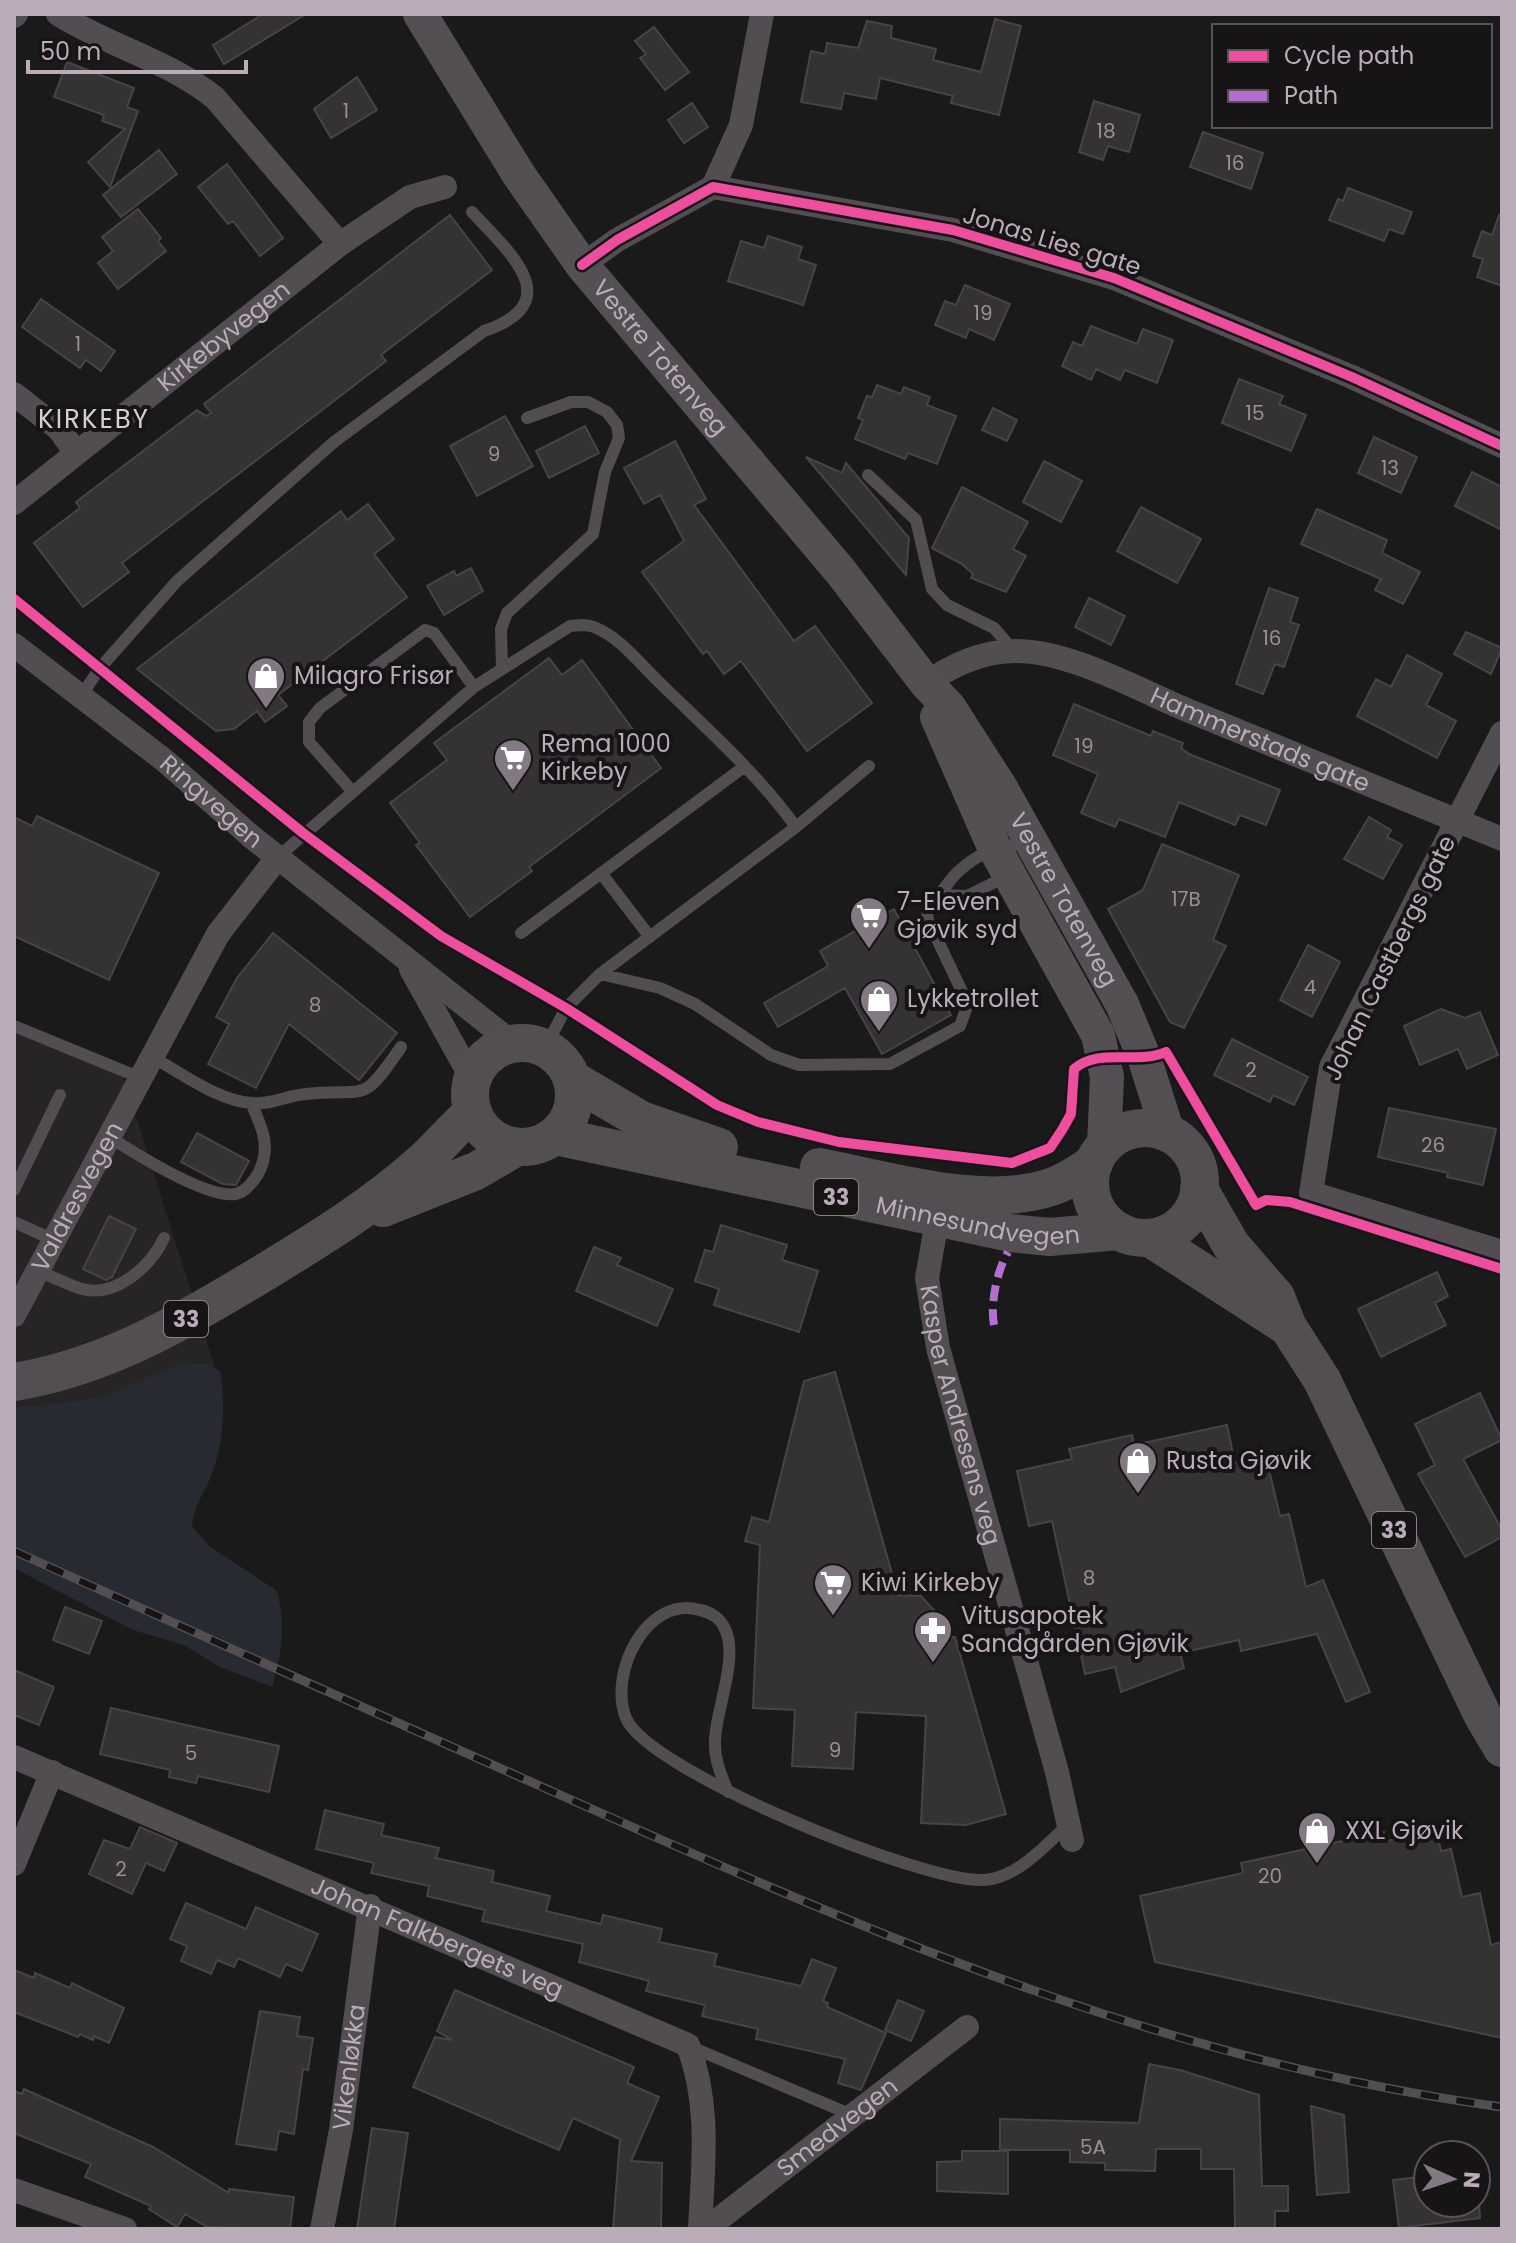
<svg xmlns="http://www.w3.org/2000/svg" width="1516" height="2243" font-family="Poppins,sans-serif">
	<rect width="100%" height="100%" fill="#1b1a1b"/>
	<path fill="#272425" d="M14 1028 123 1075 215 1368 208 1364 181 1363 106 1395 80 1401 14 1407Z"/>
	<path fill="#272b31" d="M181 1363 208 1364 220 1371C226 1405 224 1446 210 1479 203 1495 193 1507 192 1526L209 1546 277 1591C286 1625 282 1653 272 1687L220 1667 184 1645 133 1630 14 1568V1407L80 1401 106 1395Z"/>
	<path fill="#353234" stroke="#474347" stroke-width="2" d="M263 14H306L224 64 213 45Z
		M995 19 1021 26 999 115 951 103 953 96 880 78 876 99 844 93 841 109 801 102 811 51 825 54 827 43 858 48 867 21 892 26 891 38 936 49 933 60 981 72Z
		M654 27 689 72 665 90 640 58 646 54 635 41Z
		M67 62 134 88 127 107 138 111 110 187 88 162 125 129 102 121 104 115 54 97Z
		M357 77 377 110 331 138 314 109Z
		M1094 101 1140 115 1129 152 1108 146 1103 160 1079 152Z
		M692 103 708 127 684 143 668 120Z
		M1203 132 1263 153 1251 189 1190 167Z
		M159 150 177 174 121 217 103 195Z
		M227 164 283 238 260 256 233 221 228 224 198 187Z
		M1348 188 1412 212 1403 234 1389 229 1384 241 1329 220 1338 199 1343 201Z
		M138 209 161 238 158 241 166 251 118 289 98 263 113 251 102 237Z
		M450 215 492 270 381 355 386 361 122 563 129 572 83 607 34 543 80 508 76 502 197 410 206 416 211 413 204 404Z
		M1499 215 1502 216V286L1477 277 1483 259 1473 256 1482 231 1492 235Z
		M768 236 802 247 798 259 816 265 803 305 728 281 741 241 764 248Z
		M965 285 1010 304 994 340 969 329 966 338 935 325 945 301 956 305Z
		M41 299 115 351 101 371 86 360 80 368 22 327Z
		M1091 326 1137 344 1143 329 1173 340 1157 383 1125 370 1120 380 1096 369 1091 380 1062 366 1073 342 1082 346Z
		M1239 379 1283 396 1279 404 1306 415 1291 451 1222 423Z
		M877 385 901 394 904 387 930 397 927 405 956 416 937 464 908 453 905 459 855 439 863 420 858 418 867 396 872 397Z
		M993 408 1017 420 1007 441 982 430Z
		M505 416 533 466 477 496 450 446Z
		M585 426 599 453 549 478 536 451Z
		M1374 437 1417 457 1401 493 1358 473Z
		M675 441 706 499 694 505 794 641 815 626 872 703 807 751 741 661 724 674 707 651 703 654 642 572 684 541 660 495 644 504 624 468Z
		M806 457 842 473 846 463 909 538 906 575Z
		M1044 461 1082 481 1061 522 1023 502Z
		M1472 472 1502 487V530L1455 506Z
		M962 487 1028 522 1013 549 1026 556 1006 592 971 578 973 574 962 564 932 548Z
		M368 504 394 539 374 554 407 597 278 695 287 706 265 722 257 711 234 729 216 731 137 669 341 511 347 520Z
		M1141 507 1201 539 1177 583 1117 551Z
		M1317 509 1387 540 1382 553 1420 572 1403 604 1375 590 1381 579 1301 544Z
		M471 568 483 591 444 615 427 586 454 571 456 576Z
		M1269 588 1298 598 1290 622 1299 625 1284 667 1275 664 1263 694 1236 684Z
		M1089 598 1125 616 1111 645 1075 627Z
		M1466 632 1502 648 1491 674 1454 654Z
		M1407 655 1442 674 1426 705 1456 721 1437 758 1357 716 1376 679 1391 687Z
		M549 658 562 675 582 660 661 768 529 867 532 871 470 917 416 845 420 843 390 803 447 760 434 743Z
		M1074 704 1151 736 1153 731 1183 743 1181 748 1189 754 1280 790 1266 825 1240 815 1235 825 1179 802 1165 837 1119 819 1115 827 1081 813 1098 774 1053 755Z
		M37 816 159 873 109 980 14 936V817L32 826Z
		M1369 817 1391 830 1387 837 1402 845 1383 879 1344 859Z
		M1162 844 1239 875 1213 940 1226 946 1184 1028 1170 1022 1108 909 1143 890Z
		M894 909 951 1015 882 1054 845 988 778 1027 764 1003 828 966 820 951Z
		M273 933 397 1033 359 1080 289 1024 256 1088 208 1064 229 1024 216 1017 237 978Z
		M1308 945 1340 962 1312 1017 1280 1000Z
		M1441 1009 1465 1018 1480 1012 1498 1055 1467 1069 1458 1049 1420 1065 1404 1026Z
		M1232 1039 1308 1077 1294 1105 1273 1095 1270 1102 1214 1075Z
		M1389 1108 1496 1129 1483 1185 1447 1177 1448 1173 1378 1157Z
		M197 1133 249 1161 236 1185 223 1184 181 1162Z
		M109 1216 136 1229 112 1277 106 1280 83 1269Z
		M721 1225 787 1245 782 1260 818 1271 799 1332 714 1305 719 1289 695 1281 705 1250 713 1252Z
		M594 1247 621 1258 617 1265 673 1289 657 1326 576 1291Z
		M1437 1272 1448 1296 1435 1303 1446 1325 1381 1357 1358 1309Z
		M835 1372 898 1595 921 1596 942 1619 946 1637H955L1006 1814 966 1825 921 1823 926 1716 856 1712 853 1769 792 1766 795 1710 753 1708 760 1545 745 1541 752 1517 769 1522 804 1381Z
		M1480 1393 1502 1440 1463 1459 1502 1530V1537L1465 1557 1418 1474 1435 1465 1415 1424Z
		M1227 1425 1235 1463 1266 1457 1280 1516 1289 1514 1306 1587 1323 1580 1370 1692 1346 1702 1317 1634 1241 1651 1239 1640 1180 1653 1184 1668 1121 1692 1115 1667 1085 1674 1052 1521 1029 1526 1017 1471 1072 1459 1069 1449 1132 1435 1134 1445Z
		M65 1607 102 1621 89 1654 53 1640Z
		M14 1670 54 1687 39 1725 14 1715Z
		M111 1708 279 1746 269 1792 198 1776 196 1783 169 1777 170 1770 100 1754Z
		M325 1810 384 1824 381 1835 439 1848 436 1858 494 1871 492 1882 550 1896 546 1911 601 1924 603 1915 662 1929 659 1942 717 1954 714 1966 801 1986 812 1959 836 1968 823 2001 828 2003 827 2007 886 2033 861 2090 838 2083 845 2059 756 2039 758 2029 702 2016 705 2005 646 1991 649 1981 579 1962 583 1944 482 1921 485 1910 427 1896 429 1886 371 1873 374 1863 316 1849Z
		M140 1827 177 1843 164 1871 146 1863 132 1894 89 1874 104 1840 130 1849Z
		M1436 1830 1441 1851 1451 1849 1462 1897 1480 1893 1491 1945 1502 1942V2038L1155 1962 1140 1896 1243 1873 1241 1863 1384 1832 1386 1841Z
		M186 1903 246 1929 256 1907 318 1934 302 1971 286 1964 280 1977 238 1958 234 1967 217 1960 211 1974 181 1961 187 1946 170 1939Z
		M14 1970 34 1978 35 1973 70 1988 72 1983 124 2008 109 2043 94 2036 93 2040 80 2034 78 2037 14 2012Z
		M455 1990 634 2067 627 2083 659 2097 631 2161 662 2163 661 2229H613L620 2139 573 2118 559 2150 413 2087 435 2037 452 2040 437 2031Z
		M898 2000 924 2011 911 2041 885 2030Z
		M260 2011 300 2017 297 2036 313 2038 308 2070 303 2069 294 2134 279 2131 276 2150 236 2144Z
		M1149 2064 1180 2070 1259 2095 1262 2186H1288V2211H1275V2228L1235 2229 1234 2169H1201V2149H1156L1155 2171 1105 2170V2163L1070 2162V2150H1000V2119L1139 2123Z
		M24 2089 153 2147 229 2193V2189L294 2197 290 2229 207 2227 185 2214 177 2227 149 2209 151 2206 85 2177 91 2164 14 2133V2091L22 2094Z
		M1311 2106 1344 2115 1349 2192 1317 2195Z
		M372 2128 408 2133 394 2229H357Z
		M962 2151H1008V2194L937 2191V2162L962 2161Z
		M1428 2176V2203H1479L1480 2218 1399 2228 1393 2180Z"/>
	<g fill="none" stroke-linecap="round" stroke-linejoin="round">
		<path stroke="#514d50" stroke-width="12" d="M868 475 916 520 932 589 947 605 994 628 1014 651
			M502 668 501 629 507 613 593 534 605 472 619 438 617 425 607 412 588 402H571L527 418
			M81 696 100 668 177 581 334 442 484 331C569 302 509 252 472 212
			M352 791 309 742V722L320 708 425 630 434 633 474 687
			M278 857 474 687 570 626C579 625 586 624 594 627 620 637 641 665 660 683 707 729 757 773 796 827
			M601 873 650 937
			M943 895 967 896 1007 876
			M521 933 745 766
			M600 974 660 988 695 1004 771 1055 799 1065 890 1064 960 1026 968 1004 927 918 929 903C944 894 946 882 959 871 980 851 1001 846 1029 843
			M14 1026 141 1078
			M545 1048 566 1008 600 974 796 827 869 766
			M152 1057C182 1073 218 1101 252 1103 272 1105 288 1095 306 1094 370 1088 361 1105 401 1047
			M111 1138C136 1154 207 1199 236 1194 245 1192 253 1182 258 1174 272 1148 262 1127 251 1103
			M14 1190 60 1095
			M14 1222 56 1241
			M40 1272C54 1277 68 1285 82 1289 116 1298 151 1266 164 1238
			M728 1792C721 1775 714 1759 715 1740 716 1709 740 1655 724 1627 720 1618 710 1612 700 1610 646 1595 608 1674 626 1718 647 1771 926 1884 984 1880 1018 1878 1045 1845 1069 1824
			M691 2047 852 2115"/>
		<g stroke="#514d50" stroke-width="24">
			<path d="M58 14C108 46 168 60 215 98L340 244"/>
			<path d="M14 16 16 14"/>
			<path d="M713 187 741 125 762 14"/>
			<path d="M582 265 617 240 713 187 953 230 1114 278 1352 377 1502 446"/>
			<path d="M14 394 59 429 76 453"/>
			<path id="s1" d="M14 503 340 244 410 197 445 187"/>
			<path id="s2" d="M14 645 164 760 253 838 514 1044"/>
			<path id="s3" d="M926 683C953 665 982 651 1016 651 1070 651 1137 689 1187 710 1292 754 1397 797 1502 839"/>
			<path d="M1502 733 1331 1067 1311 1193 1502 1252"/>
			<path d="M411 969 472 1079"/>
			<path id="s4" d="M937 1220 927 1278 938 1348 1057 1772 1072 1840"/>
			<path id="s5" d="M14 1315 218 934 278 857"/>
			<path id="s6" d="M14 1757 688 2045C711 2106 703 2165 700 2229"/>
			<path d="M14 1864 52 1772"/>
			<path d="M14 2190 125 2229"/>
			<path id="s7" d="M322 2229 341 2130 370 1906"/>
			<path id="s8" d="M706 2229 967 2027"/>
		</g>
		<g stroke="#534f53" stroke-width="34">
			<path id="s9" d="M420 14 519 175 582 265 841 572 926 683 949 707 1001 788 1122 1004 1144 1057 1168 1133"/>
			<path d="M937 717 994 847 1098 1035 1107 1077 1104 1146"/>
		</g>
		<g stroke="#524e52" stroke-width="38">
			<circle cx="522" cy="1095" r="52"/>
			<path d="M573 1080 641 1120 719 1147"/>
			<circle cx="1145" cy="1183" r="55"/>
			<path id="s10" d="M555 1136 1010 1233 1050 1237 1119 1231"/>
			<path d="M819 1167C887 1180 983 1210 1051 1187 1067 1182 1080 1172 1094 1163"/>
			<path d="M1199 1189 1231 1245 1276 1297 1288 1327 1322 1380 1482 1714 1502 1748"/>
			<path d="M383 1208 476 1171 515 1148"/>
			<path d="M1150 1238 1283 1324"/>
			<path d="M14 1382C107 1367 186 1320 265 1272 319 1239 373 1206 421 1163 439 1147 454 1128 473 1112"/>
		</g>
		<defs>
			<path id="rail" d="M14 1551C204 1637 394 1721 585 1806 886 1940 1171 2062 1502 2107"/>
		</defs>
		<use href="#rail" stroke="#524e52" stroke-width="9"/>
		<use href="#rail" stroke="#171416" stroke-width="6" stroke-dasharray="18" stroke-linecap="butt"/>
		<path stroke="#b36fd0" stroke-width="8" stroke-dasharray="16 8" stroke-linecap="butt" d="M994 1325C990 1303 997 1271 1008 1252"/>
		<defs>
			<path id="cycleway" d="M582 265 617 240 713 187 953 230 1114 278 1352 377 1502 446
				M14 599 303 833 441 936 566 1008 717 1105 758 1122 839 1142 1012 1163 1050 1148 1062 1130 1071 1114 1074 1069C1099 1047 1137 1065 1166 1052L1256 1205 1266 1200 1290 1202 1502 1269"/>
		</defs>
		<use href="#cycleway" stroke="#171416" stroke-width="15"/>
		<use href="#cycleway" stroke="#ef4d9e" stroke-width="10"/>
	</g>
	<defs>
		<symbol id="shop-pin" viewBox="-11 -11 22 30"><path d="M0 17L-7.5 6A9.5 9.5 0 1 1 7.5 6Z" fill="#837982" stroke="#171416"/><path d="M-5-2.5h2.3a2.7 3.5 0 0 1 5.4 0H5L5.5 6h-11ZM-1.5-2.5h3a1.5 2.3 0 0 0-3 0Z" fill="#fff"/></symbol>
		<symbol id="supermarket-pin" viewBox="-11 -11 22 30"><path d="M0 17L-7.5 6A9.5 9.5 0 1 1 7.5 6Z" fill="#837982" stroke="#171416"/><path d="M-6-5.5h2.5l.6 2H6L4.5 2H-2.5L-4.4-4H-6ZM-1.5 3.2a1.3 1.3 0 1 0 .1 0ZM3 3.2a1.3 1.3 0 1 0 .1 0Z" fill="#fff"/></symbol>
		<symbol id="pharmacy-pin" viewBox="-11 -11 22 30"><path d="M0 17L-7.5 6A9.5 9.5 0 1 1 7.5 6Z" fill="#837982" stroke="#171416"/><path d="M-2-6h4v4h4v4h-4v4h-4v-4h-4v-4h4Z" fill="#fff"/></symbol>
	</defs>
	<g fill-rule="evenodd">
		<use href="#shop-pin" x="244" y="654" width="44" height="60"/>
		<use href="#supermarket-pin" x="491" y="736" width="44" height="60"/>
		<use href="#supermarket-pin" x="847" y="894" width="44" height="60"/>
		<use href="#shop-pin" x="857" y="977" width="44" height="60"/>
		<use href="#shop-pin" x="1116" y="1439" width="44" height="60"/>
		<use href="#supermarket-pin" x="811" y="1561" width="44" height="60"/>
		<use href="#pharmacy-pin" x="911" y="1608" width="44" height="60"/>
		<use href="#shop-pin" x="1295" y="1809" width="44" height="60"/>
	</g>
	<g text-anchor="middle" stroke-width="8" stroke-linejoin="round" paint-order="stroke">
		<g font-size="20" fill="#9a8e98">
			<text x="346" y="118">1</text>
			<text x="1106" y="138">18</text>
			<text x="1235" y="170">16</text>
			<text x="983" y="320">19</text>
			<text x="78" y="351">1</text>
			<text x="1255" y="420">15</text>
			<text x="494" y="461">9</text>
			<text x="1390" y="475">13</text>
			<text x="1272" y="645">16</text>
			<text x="1084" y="753">19</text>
			<text x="1186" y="906">17B</text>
			<text x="1310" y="994">4</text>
			<text x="315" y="1012">8</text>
			<text x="1251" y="1077">2</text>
			<text x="1433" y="1152">26</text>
			<text x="1089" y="1585">8</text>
			<text x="835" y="1757">9</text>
			<text x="191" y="1760">5</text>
			<text x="121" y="1876">2</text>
			<text x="1270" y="1883">20</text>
			<text x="1093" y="2154">5A</text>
		</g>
		<g fill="#171416" stroke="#8a7e89" stroke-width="2">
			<rect x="814" y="1179" width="44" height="36" rx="6"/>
			<rect x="164" y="1301" width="44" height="36" rx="6"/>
			<rect x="1372" y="1512" width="44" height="36" rx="6"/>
		</g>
		<g font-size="22" font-weight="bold" fill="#bbacba">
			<text x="836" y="1205">33</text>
			<text x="186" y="1327">33</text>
			<text x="1394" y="1538">33</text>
		</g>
		<g font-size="24" fill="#bbacba" stroke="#171416">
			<text transform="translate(1052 241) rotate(17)" y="8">Jonas Lies gate</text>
			<text dy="8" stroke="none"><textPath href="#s1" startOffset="268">Kirkebyvegen</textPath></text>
			<text dy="8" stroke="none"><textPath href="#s9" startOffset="420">Vestre Totenveg</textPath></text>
			<text dy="8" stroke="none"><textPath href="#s3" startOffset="358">Hammerstads gate</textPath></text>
			<text dy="8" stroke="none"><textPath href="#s2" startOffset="252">Ringvegen</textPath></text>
			<text dy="8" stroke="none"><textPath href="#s9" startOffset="1098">Vestre Totenveg</textPath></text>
			<text transform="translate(1390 958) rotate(-64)" y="8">Johan Castbergs gate</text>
			<text dy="8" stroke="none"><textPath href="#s5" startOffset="134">Valdresvegen</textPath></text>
			<text dy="8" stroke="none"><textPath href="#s10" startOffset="432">Minnesundvegen</textPath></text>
			<text dy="8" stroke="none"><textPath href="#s4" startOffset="200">Kasper Andresens veg</textPath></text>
			<text dy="8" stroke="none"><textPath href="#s6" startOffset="460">Johan Falkbergets veg</textPath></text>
			<text dy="8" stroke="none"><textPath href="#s7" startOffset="164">Vikenløkka</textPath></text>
			<text dy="8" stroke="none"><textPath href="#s8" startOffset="166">Smedvegen</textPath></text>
		</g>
		<g font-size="24" fill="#bbacba" stroke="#171416" text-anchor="start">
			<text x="294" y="684">Milagro Frisør</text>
			<text x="541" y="752">Rema 1000<tspan x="541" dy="28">Kirkeby</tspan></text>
			<text x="897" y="910">7-Eleven<tspan x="897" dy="28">Gjøvik syd</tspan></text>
			<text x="907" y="1007">Lykketrollet</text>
			<text x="1166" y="1469">Rusta Gjøvik</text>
			<text x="861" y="1591">Kiwi Kirkeby</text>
			<text x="961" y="1624">Vitusapotek<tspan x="961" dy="28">Sandgården Gjøvik</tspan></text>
			<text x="1345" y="1839">XXL Gjøvik</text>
		</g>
		<g font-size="26" letter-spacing="2" fill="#d7cdd6" stroke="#171416">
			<text x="94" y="428">KIRKEBY</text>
		</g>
	</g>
	<rect width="1516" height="2243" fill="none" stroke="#bbacba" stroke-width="32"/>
	<rect x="1212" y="24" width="280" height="104" fill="#171416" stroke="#595158" stroke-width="2"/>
	<rect x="1228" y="50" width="40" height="12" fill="#ef4d9e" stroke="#595158" stroke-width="2"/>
	<text x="1284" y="64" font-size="24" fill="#bbacba">Cycle path</text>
	<rect x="1228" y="90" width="40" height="12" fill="#b36fd0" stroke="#595158" stroke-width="2"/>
	<text x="1284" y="104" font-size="24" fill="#bbacba">Path</text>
	<g transform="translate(1452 2179) rotate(93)"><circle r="38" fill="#171416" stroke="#595158" stroke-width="2"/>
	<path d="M0-6L14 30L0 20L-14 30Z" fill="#837982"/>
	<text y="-12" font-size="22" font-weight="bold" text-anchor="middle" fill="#bbacba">N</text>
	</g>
	<path d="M28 60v12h218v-12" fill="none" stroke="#bbacba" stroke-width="4"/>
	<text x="40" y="60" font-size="24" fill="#bbacba" stroke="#171416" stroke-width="6" paint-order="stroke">50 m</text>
</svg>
